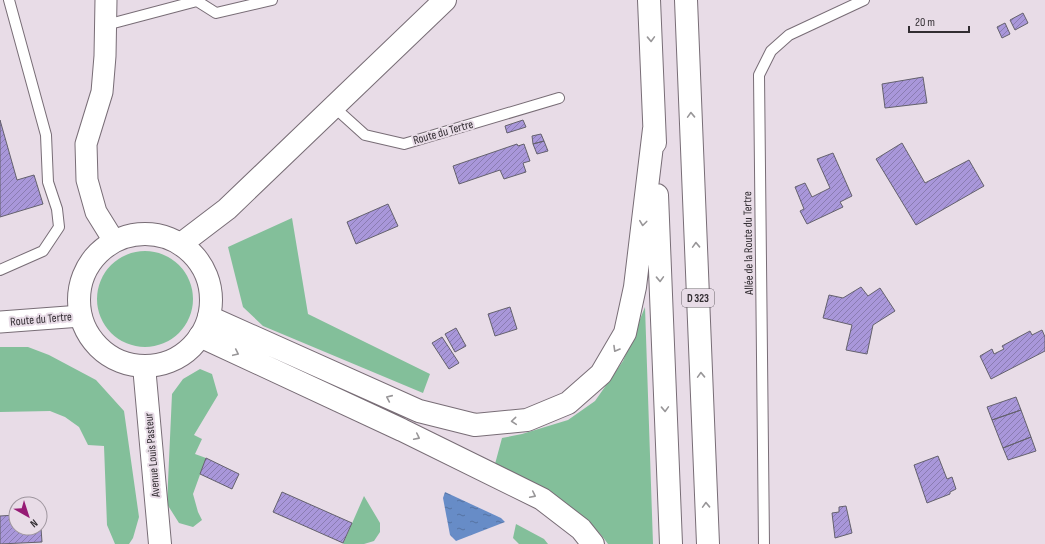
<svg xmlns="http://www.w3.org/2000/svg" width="1045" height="544" font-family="'Sofia Sans Condensed',sans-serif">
	<defs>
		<pattern id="water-ripples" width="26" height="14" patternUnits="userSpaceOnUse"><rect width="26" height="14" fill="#678cc7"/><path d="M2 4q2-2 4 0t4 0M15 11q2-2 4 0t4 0" fill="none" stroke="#5573a2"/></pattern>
		<pattern id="building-hatch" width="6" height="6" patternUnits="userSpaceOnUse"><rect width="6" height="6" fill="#a997da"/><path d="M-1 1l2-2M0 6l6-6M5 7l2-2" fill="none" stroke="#8a7cb1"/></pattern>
	</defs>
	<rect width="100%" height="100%" fill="#e8dce7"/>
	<path fill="#83bf9a" d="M292 218 308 314 430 374 423 393 263 326 243 307 228 247Z
		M97 299a48 48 0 1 1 96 0a48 48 0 1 1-96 0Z
		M645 307 653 544H608C581 505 535 486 495 464L502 438 522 434 568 420 595 401 623 361Z
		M0 347H28L49 355 96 380 124 411 139 517 133 538 129 544H115L107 525 104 446 88 445 79 427 65 417 50 411 0 412Z
		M200 369 212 374 218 395 194 435 202 439 195 454 206 458 193 494 198 512 202 520 193 527 179 523 167 504 172 394 183 379Z
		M364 496 380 523V532L374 541 364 544H343Z
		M516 524 544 539 548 544H519L513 538Z"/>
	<path fill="url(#water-ripples)" d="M445 492 501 518 505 522 456 541 450 535 443 498Z"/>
	<path fill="url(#building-hatch)" stroke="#64616d" d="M1023 13 1028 23 1015 30 1010 20Z
		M1005 23 1010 34 1002 38 997 27Z
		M923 77 927 103 885 108 882 84Z
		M0 120 17 180 34 175 43 204 0 217Z
		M523 120 526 127 507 133 505 126Z
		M541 134 544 141 533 144 532 136Z
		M544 141 548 151 537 154 533 144Z
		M902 143 925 183 969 160 984 186 916 225 876 159Z
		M517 144 518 146 524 144 530 161 523 163 526 172 504 179 500 170 459 184 453 166Z
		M833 153 852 196 840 202 843 207 807 224 800 211 804 209 795 187 805 183 812 197 830 188 817 159Z
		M388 204 398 226 356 244 347 222Z
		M861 287 868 296 880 288 895 311 873 325 867 354 846 350 852 325 823 318 829 295 843 298Z
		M510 307 517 329 495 336 488 314Z
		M456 328 466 346 455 352 445 334Z
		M1042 330 1045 337V351L991 379 980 356 992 349 994 354 1004 349 1002 346 1030 331 1032 335Z
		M442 337 459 363 449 369 432 343Z
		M1016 397 1021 410 992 420 987 407Z
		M1021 410 1031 437 1003 448 992 420Z
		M1031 437 1036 451 1008 460 1003 448Z
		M938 456 947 479 952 477 956 489 950 492V494L927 503 914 465Z
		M206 458 239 474 232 489 200 474Z
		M282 492 352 523 343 543 273 512Z
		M846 506 852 533 835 538 832 513 839 512V507Z
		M40 514 42 542 0 544V516L16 515V528H40Z"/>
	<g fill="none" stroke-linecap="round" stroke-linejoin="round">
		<defs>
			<path id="lane" d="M106 25 197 1 216 13 272 0
				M334 107 365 135 404 144 559 98
				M0 270 43 251 59 227 57 209 48 182 46 135 9 0
				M764 544 759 75 771 51 789 35 864 0"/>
			<path id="street" d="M106 0 105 56 102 92 86 144 87 180 96 212 114 241
				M0 322 81 316"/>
			<path id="secondary" d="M79 300a66 66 0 1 1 132 0a66 66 0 1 1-132 0Z
				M181 244 227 209 445 0
				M144 366 160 544"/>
			<path id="highway" d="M649 0 655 143
				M686 0 708 544
				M657 195 671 544
				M209 317 419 411 475 425 527 420 568 403 601 374 625 333 635 287 654 129
				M200 336 402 430 542 499 581 529 593 544"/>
		</defs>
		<use href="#lane" stroke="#786d76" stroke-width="12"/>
		<use href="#street" stroke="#786d76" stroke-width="23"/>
		<use href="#secondary" stroke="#786d76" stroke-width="24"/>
		<use href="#highway" stroke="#786d76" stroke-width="24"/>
		<use href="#lane" stroke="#fff" stroke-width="10"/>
		<use href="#street" stroke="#fff" stroke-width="21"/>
		<use href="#secondary" stroke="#fff" stroke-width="22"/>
		<use href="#highway" stroke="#fff" stroke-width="22"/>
	</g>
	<defs><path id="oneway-chevron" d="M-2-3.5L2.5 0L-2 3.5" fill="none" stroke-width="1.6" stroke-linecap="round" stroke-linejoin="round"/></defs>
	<g stroke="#989698">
		<use href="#oneway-chevron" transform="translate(651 39) rotate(88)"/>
		<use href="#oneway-chevron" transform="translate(691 115) rotate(-92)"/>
		<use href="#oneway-chevron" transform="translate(643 223) rotate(97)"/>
		<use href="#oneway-chevron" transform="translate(696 245) rotate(-92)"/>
		<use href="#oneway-chevron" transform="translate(660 279) rotate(88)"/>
		<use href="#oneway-chevron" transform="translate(616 349) rotate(120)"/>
		<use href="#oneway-chevron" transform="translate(236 353) rotate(25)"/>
		<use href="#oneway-chevron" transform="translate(701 375) rotate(-92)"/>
		<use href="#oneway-chevron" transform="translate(389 398) rotate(-156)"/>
		<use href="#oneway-chevron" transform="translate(665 409) rotate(88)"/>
		<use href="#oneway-chevron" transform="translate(514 421) rotate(175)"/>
		<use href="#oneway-chevron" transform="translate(417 437) rotate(26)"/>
		<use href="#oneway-chevron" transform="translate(533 495) rotate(26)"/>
		<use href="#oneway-chevron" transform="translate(706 505) rotate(-92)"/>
	</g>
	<g text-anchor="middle" stroke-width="4" stroke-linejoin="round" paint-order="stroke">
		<rect fill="#e8dce7" stroke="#696268" stroke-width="1" x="682" y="289" width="32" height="18" rx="3"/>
		<g font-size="11" font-weight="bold" fill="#322d32">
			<text x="698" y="302">D 323</text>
		</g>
		<g font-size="12" fill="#322d32" stroke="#e8dce7">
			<text transform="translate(443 132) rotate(-16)" y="4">Route du Tertre</text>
			<text transform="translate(748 243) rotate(-91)" y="4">Allée de la Route du Tertre</text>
			<text transform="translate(41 319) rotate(-5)" y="4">Route du Tertre</text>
			<text transform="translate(152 455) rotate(-95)" y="4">Avenue Louis Pasteur</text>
		</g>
	</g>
	<g transform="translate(28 516) rotate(141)"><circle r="19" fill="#e8dce7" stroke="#9f969f"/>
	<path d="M0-3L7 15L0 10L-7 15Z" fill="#961b75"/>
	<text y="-6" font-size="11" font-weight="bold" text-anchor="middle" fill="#322d32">N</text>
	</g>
	<path d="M909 26v6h60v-6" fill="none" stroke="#322d32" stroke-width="2"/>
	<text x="915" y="26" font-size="12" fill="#322d32" stroke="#e8dce7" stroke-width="3" paint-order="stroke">20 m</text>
</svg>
